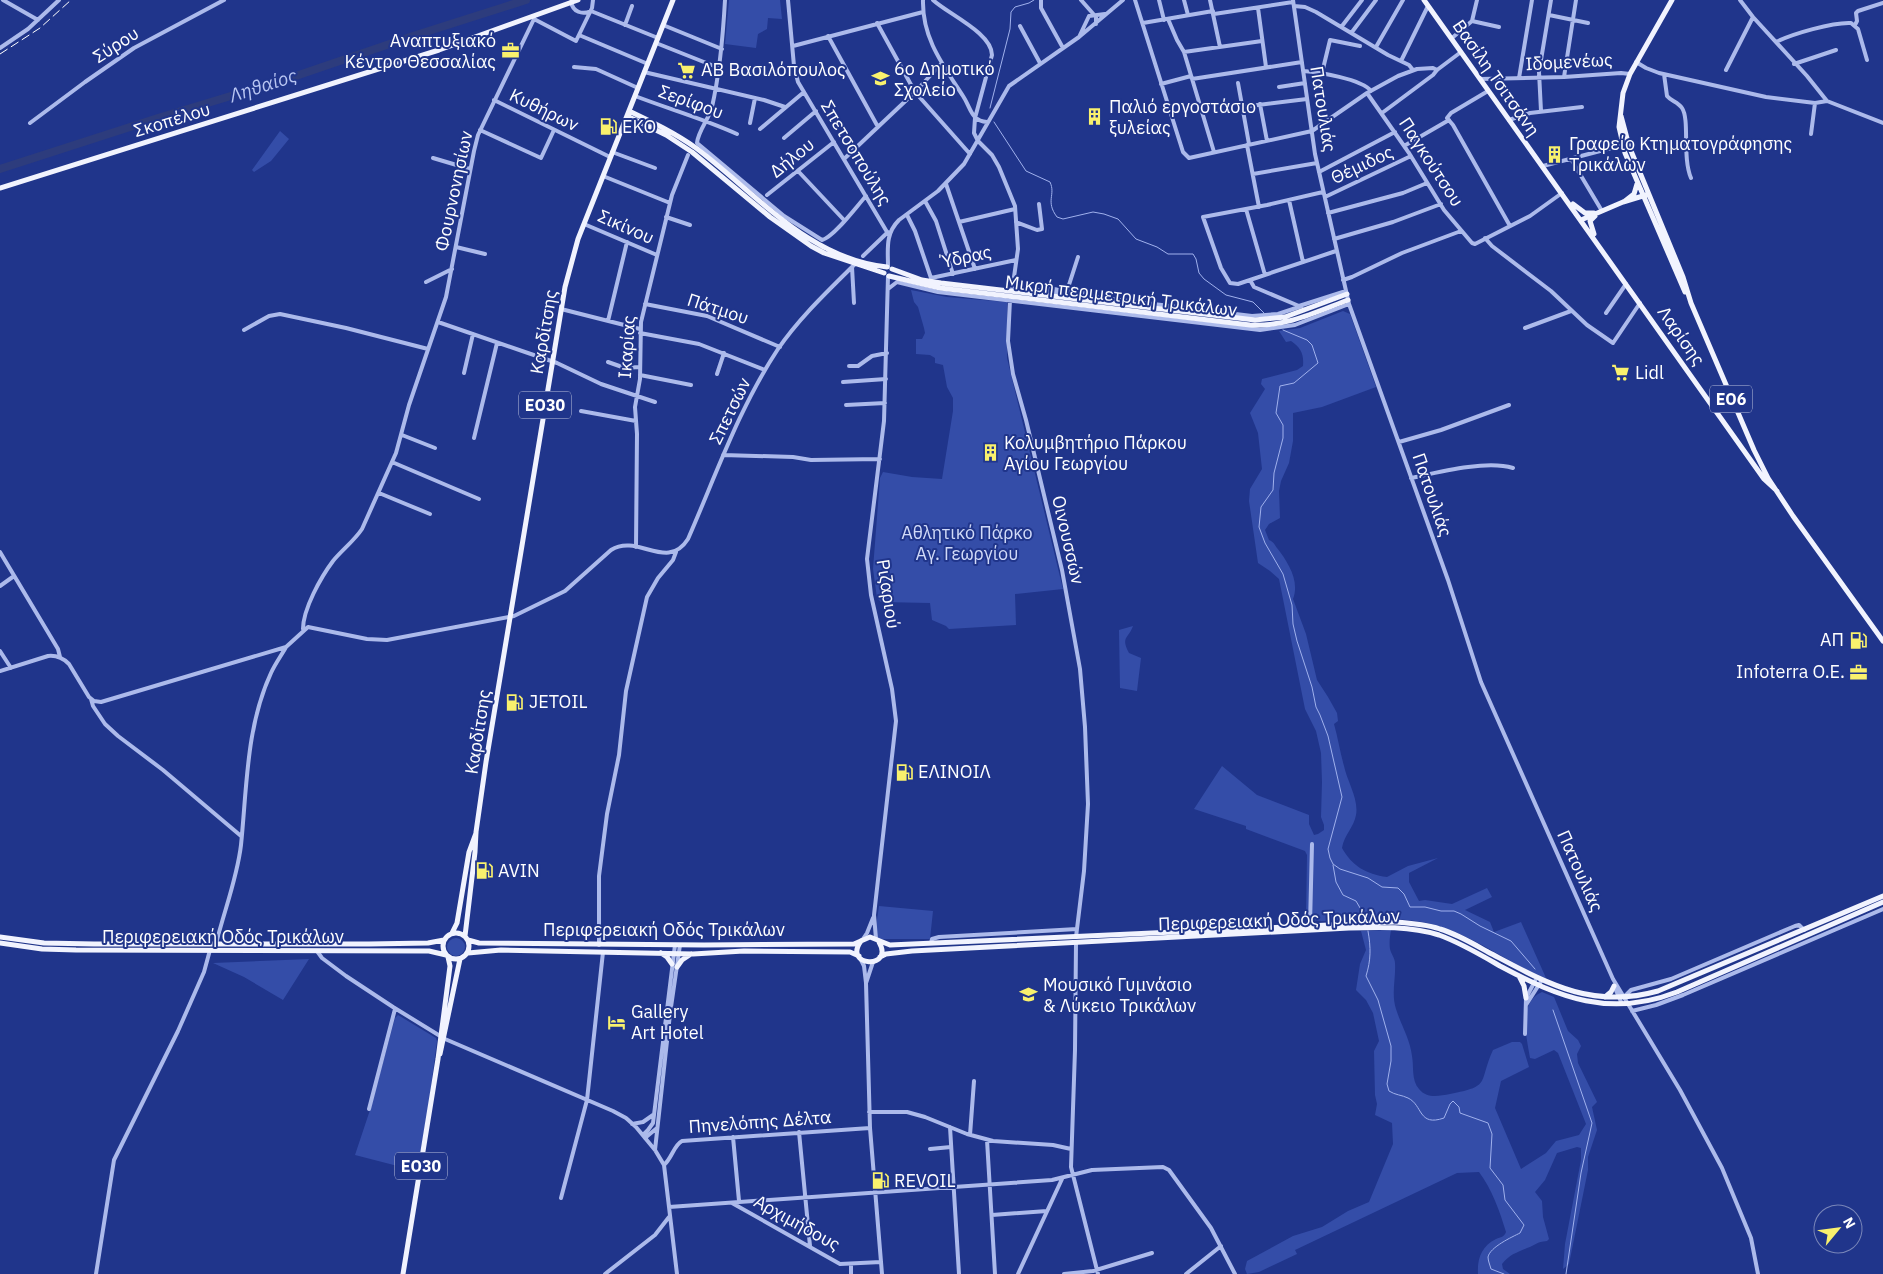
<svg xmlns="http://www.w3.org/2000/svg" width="1883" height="1274" font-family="'IBM Plex Sans',sans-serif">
	<rect width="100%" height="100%" fill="#20358b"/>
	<path fill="#344da8" d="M729 0H780L782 19 768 18 767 29 758 34 756 48 725 44Z
		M280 131 289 139 271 161 254 172 252 170Z
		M911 290 947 297 1007 302V358L1063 589 1015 594 1016 625 949 629 946 626 932 620 930 603 881 602 877 598 873 569 880 478 883 472 912 477 942 479 953 411V398L947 387 943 365 935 363V358L930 355 916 354V339H922L925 333 924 328 918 307 914 302Z
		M1343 311 1350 314 1376 387 1322 407 1293 413V441L1289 463 1281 481 1279 491 1280 518 1269 524 1265 530 1269 540C1274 542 1274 544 1277 548 1288 562 1300 581 1293 599L1306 634 1317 680 1328 697 1337 713 1338 721 1334 724C1338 738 1340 752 1344 766 1347 781 1359 799 1356 815 1354 827 1344 835 1342 848 1352 866 1366 874 1387 877L1408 866 1438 858 1409 873V882L1419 901 1425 900 1452 904 1487 888 1492 897 1465 910 1490 922 1494 932 1521 922 1546 978C1504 962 1468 930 1422 922 1395 917 1369 919 1342 920 1333 920 1321 922 1312 920L1306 917 1307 855 1305 851 1246 829V826L1194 809 1222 766 1257 795 1309 815V824L1314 835 1318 834 1324 830V825L1321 817 1322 782 1321 753 1316 731 1305 709 1279 579 1270 571 1258 563 1249 501 1250 489 1262 469 1258 433 1250 413 1265 389 1261 384 1262 379 1297 370 1303 366C1304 354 1301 348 1291 341L1286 342 1279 331 1300 328Z
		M1133 626C1129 638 1120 637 1129 653L1141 658 1137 691 1120 688 1119 630Z
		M879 906 933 911 930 939H879L875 933Z
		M1391 930C1390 936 1389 943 1390 949 1391 954 1395 958 1395 963 1396 979 1391 993 1396 1009 1401 1025 1410 1039 1412 1056 1414 1066 1411 1080 1419 1089 1427 1099 1439 1096 1450 1094 1492 1086 1478 1083 1493 1050L1512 1042H1520L1522 1044 1529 1067 1501 1081 1495 1108 1521 1169 1546 1153 1556 1141 1579 1135 1586 1124 1558 1053 1554 1050 1535 1059 1530 1058C1527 1038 1517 1003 1542 992L1554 997 1568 1031 1578 1040 1581 1046 1577 1054 1578 1063 1597 1102 1592 1107 1597 1130 1588 1157V1170L1569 1264 1563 1269 1565 1244 1581 1160V1148L1577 1147 1557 1153 1545 1180 1535 1192 1542 1201 1543 1217 1549 1239 1547 1241C1536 1242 1536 1245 1527 1248 1516 1253 1510 1254 1502 1264L1503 1269 1510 1274H1478C1477 1258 1482 1246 1496 1239 1501 1237 1504 1237 1506 1232 1500 1212 1492 1189 1479 1172L1457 1173 1295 1250 1297 1254 1259 1272 1247 1274 1245 1269 1247 1261 1293 1236 1322 1227 1348 1211 1369 1202 1393 1144 1392 1123 1375 1115 1377 1104 1375 1095 1374 1051 1379 1041 1373 1013 1366 1000 1356 990 1360 964 1366 950 1361 931Z
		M447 947a9 9 0 1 1 18 0a9 9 0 1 1-18 0Z
		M309 959 283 1000 244 977 213 963Z
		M398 1015 436 1038 437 1041 429 1102 417 1171 355 1155 370 1110 395 1018Z"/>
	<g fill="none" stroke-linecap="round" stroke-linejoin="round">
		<path stroke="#a0b1ed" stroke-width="1" d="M990 108 1010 29 1011 12 1015 7 1029 3 1034 0
			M994 122 1026 171 1050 182C1056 195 1045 201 1057 217L1063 219 1093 212 1104 214 1118 219 1136 239 1157 247 1168 254H1193L1196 259 1199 273 1204 279 1226 295 1253 302 1264 313
			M1283 330 1307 340 1312 345 1318 363 1294 383 1280 386 1276 413 1283 425V438L1274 473 1273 490 1261 507 1259 527 1265 543 1283 574 1292 605 1293 624 1297 641 1312 687 1316 707 1320 715 1328 736 1342 797 1328 849 1330 858 1333 864 1340 869 1368 878 1382 887 1398 888 1404 894 1410 907H1425L1441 911H1454L1461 914 1480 926 1511 941 1535 969
			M1333 865 1336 882 1343 895 1356 901 1366 918
			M1368 931C1371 948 1371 960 1366 976L1378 1000 1391 1046V1061L1387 1084 1389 1091C1395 1095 1402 1095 1408 1098 1423 1105 1418 1127 1444 1118L1450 1104 1453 1101 1459 1107 1460 1113 1488 1123 1492 1134 1490 1168 1503 1185 1505 1200 1524 1225 1520 1233C1512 1237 1490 1247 1488 1257 1488 1261 1490 1265 1491 1269L1504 1274
			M1553 1010 1592 1123 1581 1173 1566 1274"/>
		<path stroke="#2d3c7d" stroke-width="8" d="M0 169 158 118 287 79 413 36 526 0"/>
		<path stroke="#acbaeb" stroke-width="4" d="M3 0 38 20
			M725 0C723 36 720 72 712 107 709 119 698 131 697 143L784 216 822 240C834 237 856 207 866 196
			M788 0 794 66 798 82 887 232
			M923 0C922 38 943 65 963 96 971 108 971 121 987 122
			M933 0C948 14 992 33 992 55L975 118 974 133 978 141 992 155 999 167 1015 206 1018 249 1012 291
			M1041 0V8L1063 48
			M1081 0 1096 17V24
			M1135 0 1183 152 1189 158 1312 131 1367 93 1398 76 1417 69 1433 68 1437 70
			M1159 0 1164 20
			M1184 0 1188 15
			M1210 0 1220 47
			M1293 0 1315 154 1349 304 1448 580 1481 682 1613 979 1680 1090 1722 1168 1751 1238 1758 1274
			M1740 0 1753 17 1807 76 1827 101 1883 123
			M571 2C573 12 582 15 591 11L658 38
			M1294 6 1305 7 1316 12 1388 55 1409 65 1413 70
			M1258 8 1266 67
			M1214 14 1293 2
			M1549 15 1588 23
			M534 19 576 41 592 8 593 0
			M1168 19 1177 40 1184 52 1214 152
			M1472 21 1499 27
			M877 23 915 92 970 154
			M1143 23 1213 11
			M625 25 632 6
			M663 25 722 49
			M1855 25 1857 21 1856 13 1858 11 1883 3
			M1020 26 1040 63
			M1342 26 1362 0
			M1352 32 1376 0
			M579 35 648 64
			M1080 35 1089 16 1105 14
			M828 36 878 127
			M1452 38 1472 21 1477 0
			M1776 42C1792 34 1833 22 1851 23L1858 29 1867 60
			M656 43 719 68
			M793 46 923 12
			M1376 47 1403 0
			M0 48 28 29 59 0
			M1184 52 1262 41
			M1401 61 1428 6
			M1636 62 1646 68 1659 73 1766 97 1815 103 1827 101
			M1794 64 1836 50
			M574 67 596 69 638 88
			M1726 70 1753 17
			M1303 71C1318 72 1362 79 1371 91
			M644 72 764 100 785 107
			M1322 73 1330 40 1360 46
			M1664 74 1667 96C1671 101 1678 102 1682 108 1690 120 1682 157 1691 178
			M1564 77 1576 0
			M1519 78 1532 0
			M1192 79 1302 62
			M1480 79 1564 77 1621 73 1630 74
			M1238 83 1249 144
			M1161 84 1191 76
			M1279 87 1305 83
			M1488 91 1451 113 1447 118 1453 125 1510 226
			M1367 93 1409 153 1444 210 1472 243 1475 244 1530 216 1562 193
			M635 96C669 109 704 119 737 134
			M494 100 610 157
			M1260 104 1267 141
			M1242 107 1307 99
			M1541 111 1539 72 1551 0
			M1382 113 1433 75 1437 70 1461 52
			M1509 120 1530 113 1582 107
			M30 123 85 82 134 48 224 0
			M750 123 755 98
			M760 129 804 92
			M480 130 541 158 554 130
			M1811 134 1815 103
			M784 138 816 111
			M1247 145 1259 207
			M1404 146 1449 120
			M612 152 655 168
			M433 158 470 169
			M844 159 915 92 941 64
			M1571 159 1602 211
			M1543 166 1623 145
			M798 171 844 220
			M1319 172 1395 132
			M1253 174 1317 163
			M603 176 670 203
			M946 184 975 269
			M1323 192 1267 205 1203 217 1221 268 1230 283 1238 284 1336 251
			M767 195 834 142
			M1325 197 1411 156
			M1289 200 1303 262
			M925 201 936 221 953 274
			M1246 209 1265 275
			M1328 213 1403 193 1427 183
			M907 215 915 231 931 278 1016 260
			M666 217 690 225
			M959 222 1015 209
			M1016 222 1037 230 1042 229 1039 204
			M584 224 657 255
			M1485 238 1492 246 1551 291 1587 325 1613 343 1640 303
			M1334 239 1393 222 1441 204
			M456 247 485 254
			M863 256 888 232
			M852 267 854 303
			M888 267C888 249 885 234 899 220L938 191 964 164 1009 86 1079 37 1123 0
			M1250 280 1254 287 1299 306 1346 291
			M1343 280 1352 277 1402 253 1461 231
			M426 282 452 269
			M1014 287 1252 316 1278 314 1302 306
			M1045 288 1085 293
			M888 289 897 282 938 292 1260 330 1295 325 1349 304
			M1067 291 1078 257
			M1010 300 1008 341 1013 374 1026 420 1062 570 1080 669 1085 727 1088 804 1084 871 1076 937
			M645 304 707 316 780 347
			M561 309 640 329
			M1606 313 1626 284
			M608 321 627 242
			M438 322 557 363 601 384 655 402
			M1525 328 1571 311
			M244 330 269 316 280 314 346 328 428 349
			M640 333 699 344 765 370
			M608 362 625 368 639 367
			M849 366H858L872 356 887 353
			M464 373 473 334
			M717 374 724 353
			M640 375 691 385
			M843 382 886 379
			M846 405 885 403
			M581 411 636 421
			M402 435 435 448
			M474 438 497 343
			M1399 442 1441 430 1509 405
			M723 455 793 457 811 460 880 459
			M392 462 479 499
			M1411 478C1439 472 1486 460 1513 468
			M379 493 430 514
			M636 547 637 434 635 407 640 379 641 322 672 195 688 155
			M0 552 58 649 60 657
			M0 586 14 576
			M303 629C303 609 321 577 333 561 342 550 354 541 362 529L396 453 409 405 446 297 474 151 478 135 534 19 533 16
			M0 651 11 668
			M0 671 48 656C57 655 63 658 69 664L89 697 94 701 101 702 286 647 308 627 367 639 387 640 514 616 565 591 611 550C638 533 667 572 688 539 716 475 739 408 778 349 800 317 828 291 855 264
			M91 699 93 706 105 724 118 736 163 770 241 836
			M1310 925 1312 844
			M863 939 867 933 873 918
			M876 939 874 915 896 721 892 689 871 595 867 559 884 421 888 276
			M931 943 932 939 939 937 1077 929
			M1076 943 1075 1050 1071 1167 1098 1274
			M216 944C224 911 237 879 241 845 247 787 246 727 271 673 275 664 281 656 286 647
			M599 945V876L607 814 619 755 626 691 647 597 658 578 673 560 676 552
			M317 951 322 958 346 976 393 1007 445 1039 613 1111 626 1118 636 1127 655 1150 664 1165 677 1274
			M861 960 864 966 866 983 870 1128 882 1274
			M866 983 873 962
			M1614 986 1622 1004
			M1624 997 1631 990 1671 979 1795 926 1799 925 1804 930
			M1526 1005 1542 980
			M1632 1011 1656 1005 1683 995 1883 909
			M1525 1034 1526 998 1535 981
			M369 1109 395 1009
			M869 1112H907L925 1117 967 1134 993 1141 1053 1145 1071 1149
			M632 1124 643 1122 653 1115
			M950 1127 959 1274
			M799 1132 810 1246
			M643 1135 648 1130 653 1123 675 945
			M970 1135 974 1081
			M733 1137 739 1201
			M645 1138 657 1128
			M987 1140 995 1274
			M930 1149 951 1147
			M655 1150 670 1014 680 945
			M664 1165C672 1158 674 1145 682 1141L870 1128
			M561 1198 587 1100 603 952
			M732 1203 840 1264 881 1262
			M669 1207 1052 1180 1092 1170 1163 1167 1169 1170 1211 1228 1235 1274
			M992 1215 1047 1211
			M851 1264V1274
			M96 1274 114 1160 178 1031 204 972 210 950
			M605 1274 655 1235 669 1217
			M1018 1274 1062 1179
			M1064 1274 1093 1271 1152 1253
			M1186 1274 1221 1246"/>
		<path stroke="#f1f3fe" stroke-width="5" d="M1424 0 1764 479 1777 491
			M1672 0 1630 74 1623 93 1619 127 1625 153 1685 292
			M629 111C652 122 675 133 696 148 755 192 808 259 887 267
			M627 116 666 135 692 152 770 217 811 246 824 253 884 273
			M1621 116 1629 146 1683 277 1691 303 1754 450 1768 478 1793 516 1883 641
			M0 188 439 50 578 0
			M1625 201 1634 194 1637 184
			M1573 204 1585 213H1594
			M1581 220 1623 202 1646 195
			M1594 234 1590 221 1595 216
			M892 269 922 280 941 283 1255 320 1285 317 1347 294
			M889 276 940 288 1250 325C1286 327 1316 312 1348 300
			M443 946a13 13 0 1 1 26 0a13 13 0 1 1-26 0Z
			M452 933 457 923 469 852 476 833
			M465 936 475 852 476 832 486 762 565 287 578 239 673 0
			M0 937 44 943 94 944H369L428 943 444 940
			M468 940 479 943 704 945 854 944 870 937 890 945 1394 922C1409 923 1425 924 1440 929 1457 934 1472 943 1488 952 1545 982 1590 1010 1658 991L1883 896
			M861 941C842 967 895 970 879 942
			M0 943 42 949 76 950 429 951 446 955
			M468 953 501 950 693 954 744 951 850 952 859 956
			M661 953 667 957 672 964
			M880 957 886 954 912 951 1349 928C1380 927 1410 926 1439 935 1461 943 1481 955 1500 966 1560 998 1610 1018 1677 992L1883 902
			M677 967 682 960 691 954
			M1519 976 1524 986 1526 998
			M1605 997 1611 992 1614 986
			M440 1054 460 959
			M403 1274 438 1059 450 966 448 957"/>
		<path stroke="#fff" stroke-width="1" stroke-dasharray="9 4" stroke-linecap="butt" d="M0 54 40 28 71 0"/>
	</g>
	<defs>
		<symbol id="office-bare" viewBox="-9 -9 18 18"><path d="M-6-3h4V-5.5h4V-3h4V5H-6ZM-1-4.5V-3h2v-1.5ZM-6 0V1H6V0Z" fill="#f9f16d" stroke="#20358b" stroke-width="2.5" paint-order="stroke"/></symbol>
		<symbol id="supermarket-bare" viewBox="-9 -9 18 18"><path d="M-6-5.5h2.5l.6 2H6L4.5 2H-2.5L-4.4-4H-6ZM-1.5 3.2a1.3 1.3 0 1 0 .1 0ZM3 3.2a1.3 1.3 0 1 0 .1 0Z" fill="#f9f16d" stroke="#20358b" stroke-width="2.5" paint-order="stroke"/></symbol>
		<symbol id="school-bare" viewBox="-9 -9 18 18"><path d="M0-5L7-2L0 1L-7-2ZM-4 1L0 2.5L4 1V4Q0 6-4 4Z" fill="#f9f16d" stroke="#20358b" stroke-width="2.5" paint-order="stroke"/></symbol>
		<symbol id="building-bare" viewBox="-9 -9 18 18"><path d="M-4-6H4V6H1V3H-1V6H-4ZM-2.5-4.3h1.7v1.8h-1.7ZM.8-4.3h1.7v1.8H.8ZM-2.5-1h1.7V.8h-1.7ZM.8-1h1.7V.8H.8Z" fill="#f9f16d" stroke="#20358b" stroke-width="2.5" paint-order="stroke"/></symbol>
		<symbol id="fuel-bare" viewBox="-9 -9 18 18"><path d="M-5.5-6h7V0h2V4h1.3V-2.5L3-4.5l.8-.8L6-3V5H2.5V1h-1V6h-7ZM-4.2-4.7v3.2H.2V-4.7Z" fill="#f9f16d" stroke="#20358b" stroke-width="2.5" paint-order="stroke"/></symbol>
		<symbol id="hotel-bare" viewBox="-9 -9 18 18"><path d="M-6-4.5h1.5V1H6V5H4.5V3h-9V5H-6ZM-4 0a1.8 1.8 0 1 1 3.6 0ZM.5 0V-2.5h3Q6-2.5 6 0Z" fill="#f9f16d" stroke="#20358b" stroke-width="2.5" paint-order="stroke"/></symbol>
	</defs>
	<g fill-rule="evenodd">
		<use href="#office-bare" x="498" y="38" width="25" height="25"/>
		<use href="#supermarket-bare" x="674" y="58" width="25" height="25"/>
		<use href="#school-bare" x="868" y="66" width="25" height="25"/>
		<use href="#building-bare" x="1082" y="104" width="25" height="25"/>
		<use href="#fuel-bare" x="596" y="114" width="25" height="25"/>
		<use href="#building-bare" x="1542" y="142" width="25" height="25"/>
		<use href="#supermarket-bare" x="1608" y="360" width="25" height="25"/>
		<use href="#building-bare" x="978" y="440" width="25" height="25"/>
		<use href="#fuel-bare" x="1846" y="628" width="25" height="25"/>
		<use href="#office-bare" x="1846" y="660" width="25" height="25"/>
		<use href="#fuel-bare" x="502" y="690" width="25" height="25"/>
		<use href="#fuel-bare" x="892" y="760" width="25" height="25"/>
		<use href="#fuel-bare" x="472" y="858" width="25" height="25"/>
		<use href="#school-bare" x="1016" y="982" width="25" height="25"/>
		<use href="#hotel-bare" x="604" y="1010" width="25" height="25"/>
		<use href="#fuel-bare" x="868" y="1168" width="25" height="25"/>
	</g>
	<g text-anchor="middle" stroke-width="4" stroke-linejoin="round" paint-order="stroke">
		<g fill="#20358b" stroke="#bcc2dc" stroke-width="1">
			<rect x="1710" y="385.5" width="42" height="27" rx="4"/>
			<rect x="519" y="391.5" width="52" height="27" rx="4"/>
			<rect x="395" y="1152.5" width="52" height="27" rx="4"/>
		</g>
		<g font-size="16" font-weight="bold" fill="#fff">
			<text x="1731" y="405">ΕΟ6</text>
			<text x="545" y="411">ΕΟ30</text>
			<text x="421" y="1172">ΕΟ30</text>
		</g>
		<g font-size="18" fill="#fff" stroke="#20358b" text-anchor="start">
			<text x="496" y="47" text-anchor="end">Αναπτυξιακό<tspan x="496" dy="21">Κέντρο Θεσσαλίας</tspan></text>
			<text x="894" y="75">6ο Δημοτικό<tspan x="894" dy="21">Σχολείο</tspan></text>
			<text x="701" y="76">ΑΒ Βασιλόπουλος</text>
			<text x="1109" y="113">Παλιό εργοστάσιο<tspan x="1109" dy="21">ξυλείας</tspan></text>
			<text x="622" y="133">EKO</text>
			<text x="1569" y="150">Γραφείο Κτηματογράφησης<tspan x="1569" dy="21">Τρικάλων</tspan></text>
			<text x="1635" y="379">Lidl</text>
			<text x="1004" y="449">Κολυμβητήριο Πάρκου<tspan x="1004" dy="21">Αγίου Γεωργίου</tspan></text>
			<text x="1844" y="646" text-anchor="end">ΑΠ</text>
			<text x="1845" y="678" text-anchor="end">Infoterra Ο.Ε.</text>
			<text x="529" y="708">JETOIL</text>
			<text x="918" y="778">ΕΛΙΝΟΙΛ</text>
			<text x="498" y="877">AVIN</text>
			<text x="1043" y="991">Μουσικό Γυμνάσιο<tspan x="1043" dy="21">&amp; Λύκειο Τρικάλων</tspan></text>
			<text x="631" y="1018">Gallery<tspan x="631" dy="21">Art Hotel</tspan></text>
			<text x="894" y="1187">REVOIL</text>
		</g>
		<g font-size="18" fill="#fff" stroke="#20358b">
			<text transform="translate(116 45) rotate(-33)" y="6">Σύρου</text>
			<text transform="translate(1569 62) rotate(-3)" y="6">Ιδομενέως</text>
			<text transform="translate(1496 78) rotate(55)" y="6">Βασίλη Τσιτσάνη</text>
			<text transform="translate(691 102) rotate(20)" y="6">Σερίφου</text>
			<text transform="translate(1323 109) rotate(81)" y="6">Πατουλιάς</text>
			<text transform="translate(544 110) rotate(26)" y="6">Κυθήρων</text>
			<text transform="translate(172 120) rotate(-17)" y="6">Σκοπέλου</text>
			<text transform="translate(856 153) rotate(59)" y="6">Σπετσοπούλης</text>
			<text transform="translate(792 158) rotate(-39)" y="6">Δήλου</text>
			<text transform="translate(1431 162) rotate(57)" y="6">Παγκούτσου</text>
			<text transform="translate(1362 165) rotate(-25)" y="6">Θέμιδος</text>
			<text transform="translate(454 191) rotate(-78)" y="6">Φουρνονησίων</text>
			<text transform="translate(626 227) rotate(24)" y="6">Σικίνου</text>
			<text transform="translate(966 257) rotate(-12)" y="6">Ύδρας</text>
			<text transform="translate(1121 296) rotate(7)" y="6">Μικρή περιμετρική Τρικάλων</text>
			<text transform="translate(718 309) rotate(18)" y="6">Πάτμου</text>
			<text transform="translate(544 332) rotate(-80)" y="6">Καρδίτσης</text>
			<text transform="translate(1681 336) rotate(55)" y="6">Λαρίσης</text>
			<text transform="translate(627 347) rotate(-86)" y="6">Ικαρίας</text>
			<text transform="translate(730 411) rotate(-64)" y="6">Σπετσών</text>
			<text transform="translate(1432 495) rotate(71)" y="6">Πατουλιάς</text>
			<text transform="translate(1068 540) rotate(77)" y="6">Οινουσσών</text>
			<text transform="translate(888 594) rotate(81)" y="6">Ριζαριού</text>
			<text transform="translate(478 732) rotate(-81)" y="6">Καρδίτσης</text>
			<text transform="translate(1580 871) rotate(66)" y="6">Πατουλιάς</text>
			<text transform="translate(1279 920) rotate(-2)" y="6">Περιφερειακή Οδός Τρικάλων</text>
			<text x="664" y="936">Περιφερειακή Οδός Τρικάλων</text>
			<text x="223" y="943">Περιφερειακή Οδός Τρικάλων</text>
			<text transform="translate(760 1122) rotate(-4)" y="6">Πηνελόπης Δέλτα</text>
			<text transform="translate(797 1223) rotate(29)" y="6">Αρχιμήδους</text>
		</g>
		<g font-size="18" fill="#d1daf8" stroke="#20358b">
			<text x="967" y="539">Αθλητικό Πάρκο<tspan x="967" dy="21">Αγ. Γεωργίου</tspan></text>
		</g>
		<g font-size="19" font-style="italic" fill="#b8c5f2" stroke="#20358b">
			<text transform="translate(263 85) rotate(-18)" y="7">Ληθαίος</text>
		</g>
	</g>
	<g transform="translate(1838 1229) rotate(61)"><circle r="24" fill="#20358b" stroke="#7986b9"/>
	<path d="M0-4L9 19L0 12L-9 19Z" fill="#f9f16d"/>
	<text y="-8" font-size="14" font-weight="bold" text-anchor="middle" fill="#ffffff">N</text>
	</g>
</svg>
